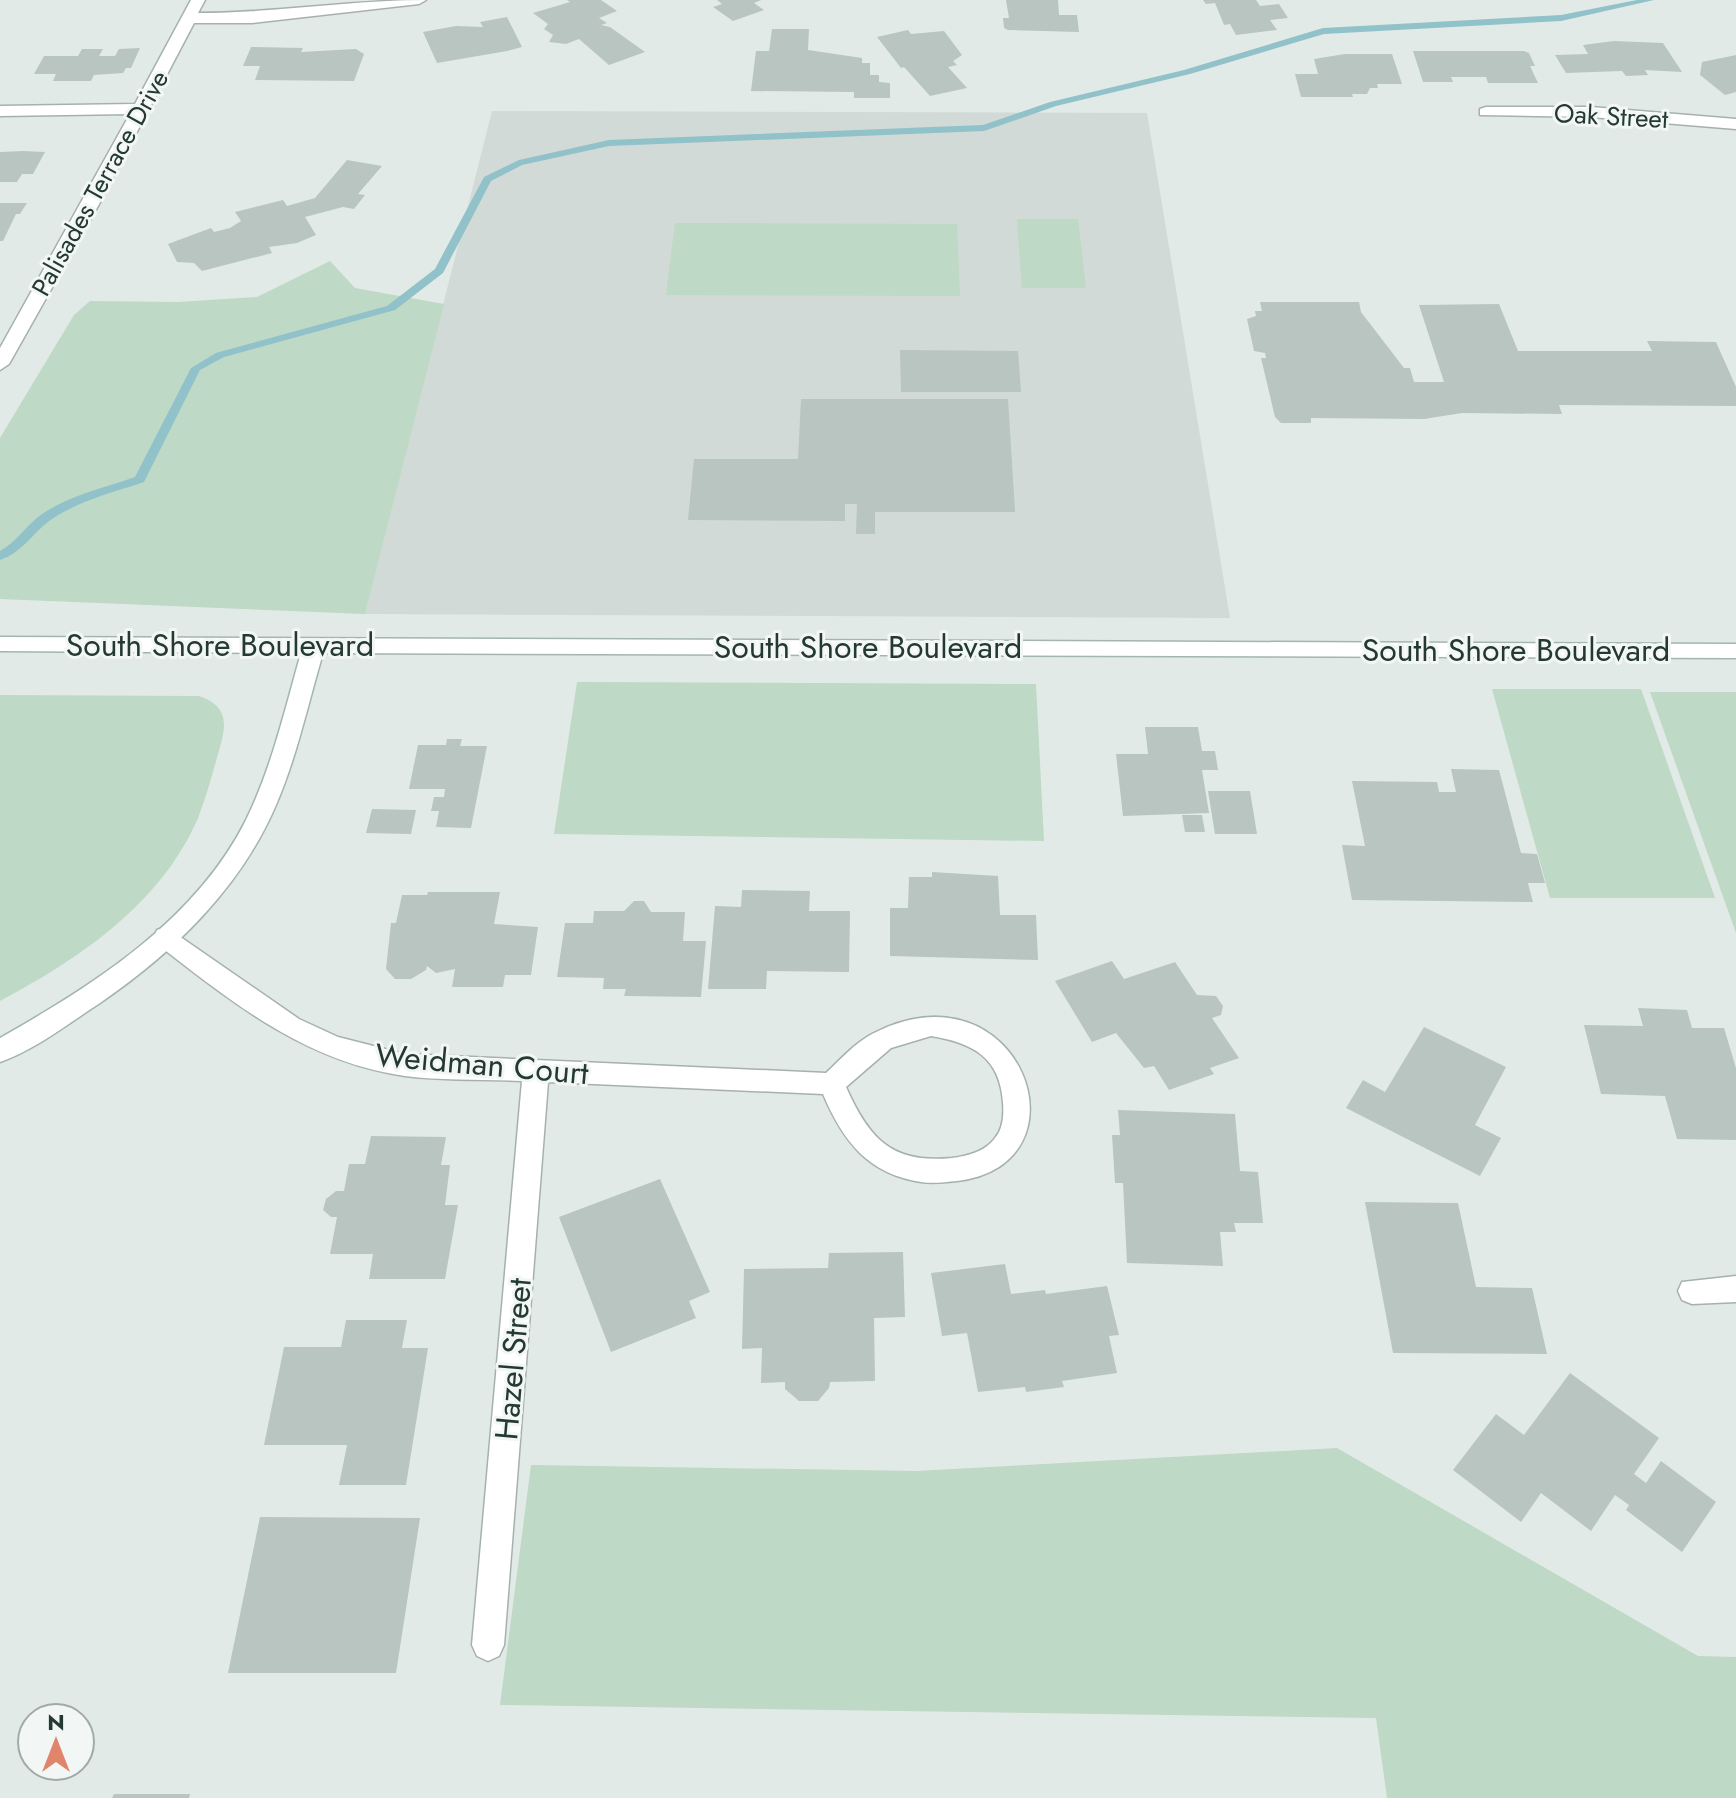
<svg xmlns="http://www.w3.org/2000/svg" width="1736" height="1798" font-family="Jost,sans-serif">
	<rect width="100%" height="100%" fill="#e2eae7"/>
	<path fill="#d1dad6" d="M492 111 1147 113 1230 618 365 614Z"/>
	<path fill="#bed9c5" d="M1017 219H1078L1086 288H1022Z
		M675 223 957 224 960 296 666 295Z
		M330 261 355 288 444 304 365 614 0 599V438L74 315 90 301 178 302 257 297Z
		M577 682 1036 684 1044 841 554 834Z
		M1492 689H1641L1715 898H1550Z
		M1650 692H1736V933Z
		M0 695 199 696C231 707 226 727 218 754 212 775 206 798 198 818 161 904 79 959 0 1001Z
		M1337 1448 1698 1656 1736 1657V1798H1387L1376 1718 500 1705 531 1465 916 1471Z"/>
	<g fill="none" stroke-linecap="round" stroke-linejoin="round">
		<path fill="#91c1c9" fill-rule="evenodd" d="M1637 0H1654L1561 21 1324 34 1190 74 1056 106 984 131 609 146 522 165 491 181 443 273 395 310 224 357 200 370 144 482C114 492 82 500 55 517 34 530 24 552 0 560V551C17 542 26 525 42 514 70 495 104 488 135 477L191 368 216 353 387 306 435 269 484 177 519 160 609 140 983 125 1050 102 1184 70 1323 28 1561 15Z"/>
	</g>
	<path fill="#b8c5c0" d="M567 0H601L617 11 599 18 607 23 601 25 610 27 645 52 609 65 579 39 566 44 549 42 553 35 544 29 548 24 533 13 570 2Z
		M717 0H761L754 3 764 10 733 21 713 7 722 4Z
		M1006 0H1058L1059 15H1077L1079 32 1008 30 1004 28 1003 18H1009Z
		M1203 0H1256L1260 6 1279 4 1288 18 1270 20 1277 30 1236 35 1230 24 1224 25 1215 3 1206 4Z
		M507 17 522 47 507 51 437 63 423 32 456 26 483 27 480 22Z
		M772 29H809L808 50 862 58V63H870V75H879V82L890 83V98H854V92L751 91 756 51H769Z
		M908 30 911 34 944 31 962 55 953 61 957 65 948 67 967 88 930 96 904 67 901 68 877 37Z
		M1614 41 1663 43 1682 72 1645 70 1648 75 1626 76 1622 71 1566 73 1555 55 1588 54 1583 45Z
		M251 47 303 48 301 52 356 49 364 54 354 81 255 80 260 66H243Z
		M140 48 131 68H126L123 73 94 75 91 81H53L56 74H34L44 56H78L82 49H103L99 56H115L119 49Z
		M1413 51H1524L1529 53 1535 66H1530L1538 83H1488L1486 77H1451L1453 82H1423Z
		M1392 54 1402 84H1377L1378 88H1370L1367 94H1352L1353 97H1301L1295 74H1318L1314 59 1345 54Z
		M1736 55V92L1725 95 1700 75 1702 62Z
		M23 151 45 152 33 174H22L17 182H0V152Z
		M347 160 382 166 358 194 365 195 354 209 343 207 305 217 316 235 297 243 269 247 272 253 202 271 194 263 177 262 168 244 211 228 214 232 230 228 241 221 235 212 283 200 287 206 315 198Z
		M0 203H27L20 214H16L3 241H0Z
		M1260 302H1359L1361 312 1404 368H1410L1414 382H1444L1419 305 1499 304 1518 351H1652L1647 341 1716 342 1736 387V406L1559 405 1562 414 1462 413 1424 419 1311 418V423H1281L1275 417 1261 358H1266L1265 353 1254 351 1247 319 1256 316 1255 311H1262Z
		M900 350 1018 351 1021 392H901Z
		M801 399H1008L1015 512H875V534H856L857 504H845V521L688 520 694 459H798Z
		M1145 727H1198L1202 751H1215L1218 770H1202L1209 813 1123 816 1116 754H1148Z
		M447 739H462L460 746H487L471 828 436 827 439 811H431L434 797H444L445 789H409L418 745H446Z
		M1451 769 1499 770 1521 853 1537 854 1545 883H1528L1533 902 1352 900 1342 845 1365 846 1352 781 1437 782 1439 792H1456Z
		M1208 791H1250L1257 834H1215Z
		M372 809 416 810 411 834 366 833Z
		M1182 815H1202L1205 832H1185Z
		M932 872 998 876 1000 915H1036L1038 960 890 956V908H908L909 877H932Z
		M742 890 810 891 809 911H850L849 972 767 971 766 989H708L715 906 741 907Z
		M428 892H500L494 924 538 927 531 975H505L503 987H452L455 969 436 973 427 966 426 970 411 979H395L386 969 391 923H396L402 895H427Z
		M634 901H644L651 912H685L683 941H706L701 997 624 996 626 989H603L604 978 557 977 565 923H593L594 911H624Z
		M1112 961 1124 979 1175 962 1197 995 1216 996 1223 1006 1221 1015 1212 1018 1239 1058 1210 1068 1214 1074 1169 1090 1154 1066 1144 1068 1116 1033 1092 1042 1055 981Z
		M1638 1008 1687 1010 1692 1028H1724L1736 1068V1140L1677 1139 1665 1096 1601 1094 1584 1025 1643 1026Z
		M1424 1027 1506 1067 1475 1125 1501 1138 1480 1176 1346 1108 1363 1080 1385 1092Z
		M1118 1110 1235 1114 1240 1171 1258 1172 1263 1223H1234L1236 1232H1220L1223 1266 1127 1263 1123 1183H1115L1112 1135H1120Z
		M371 1136 446 1137 441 1165H450L445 1205H458L445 1279H369L373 1254H330L337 1217H331L323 1210 326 1199 336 1191H344L349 1164H365Z
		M660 1179 710 1292 689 1301 696 1318 611 1352 559 1217Z
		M1365 1202 1458 1203 1476 1287 1532 1288 1547 1354 1393 1353Z
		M903 1252 905 1317 874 1318 875 1381 830 1382 829 1388 818 1401H799L785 1389V1382L761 1383 762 1348 742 1349 744 1269 828 1268 829 1253Z
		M1005 1264 1011 1294 1045 1290 1046 1294 1107 1286 1119 1335 1109 1336 1117 1373 1062 1381 1064 1387 1026 1392 1025 1387 978 1392 967 1333 942 1336 931 1273Z
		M346 1320H407L402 1348H428L406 1485H339L347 1445H264L284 1347H341Z
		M1570 1373 1659 1438 1634 1474 1646 1483 1661 1461 1716 1502 1682 1552 1626 1510 1629 1505 1615 1495 1591 1531 1541 1493 1521 1522 1453 1470 1496 1414 1524 1435Z
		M260 1517 420 1518 396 1673H228Z
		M114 1794H190L189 1798H112Z"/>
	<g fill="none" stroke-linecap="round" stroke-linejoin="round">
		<defs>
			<path id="street" d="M191 0H205L198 13C275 13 350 0 426 0L419 4 252 23H194L98 206 9 364 0 370V348L130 114 0 116V106L135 104Z
				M1486 107H1591L1736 119V129L1591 117 1480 115V109Z
				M166 927 299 1019 338 1037 405 1054 826 1073C841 1059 855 1043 872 1034 1020 957 1095 1165 957 1181 945 1182 933 1184 921 1182 868 1174 843 1141 823 1094L548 1082 504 1645 499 1656 488 1661 477 1656 472 1645 522 1081C484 1079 443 1081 405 1076 306 1062 233 1003 157 944L154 937 157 930ZM931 1036C973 1043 1000 1057 1003 1103 1004 1115 1003 1129 995 1138 985 1152 967 1156 952 1158 892 1164 869 1139 846 1087L891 1048Z
				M1736 1276V1302L1692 1304 1682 1300 1678 1291 1682 1282Z"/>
			<path id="secondary" d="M0 637 1736 644V658L323 653C308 704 297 756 276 805 240 889 174 952 100 1003 69 1023 35 1050 0 1062V1038C94 985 196 920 246 820 272 767 285 709 301 653L0 651Z"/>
		</defs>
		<use href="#street" stroke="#a6b1ad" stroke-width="3"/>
		<use href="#secondary" stroke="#a3b5ae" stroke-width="3"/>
		<use href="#street" fill="#fff" fill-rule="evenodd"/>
		<use href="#secondary" fill="#fff" fill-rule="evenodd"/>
	</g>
	<g text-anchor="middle" stroke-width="6" stroke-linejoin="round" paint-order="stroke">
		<g font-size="26" fill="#253933" stroke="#f2f7f5">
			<text transform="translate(1611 116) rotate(3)" y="9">Oak Street</text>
			<text transform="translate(100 183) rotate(-61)" y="9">Palisades Terrace Drive</text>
		</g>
		<g font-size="32" fill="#253933" stroke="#f2f7f5">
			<text x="220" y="656">South Shore Boulevard</text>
			<text x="868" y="658">South Shore Boulevard</text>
			<text x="1516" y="661">South Shore Boulevard</text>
			<text transform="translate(482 1064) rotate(5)" y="11">Weidman Court</text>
			<text transform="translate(513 1359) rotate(-85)" y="11">Hazel Street</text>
		</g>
	</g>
	<g transform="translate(56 1742)"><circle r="38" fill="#f2f7f5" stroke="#a0aba7" stroke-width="2"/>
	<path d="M0-6L14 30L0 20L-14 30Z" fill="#e0856b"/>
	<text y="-12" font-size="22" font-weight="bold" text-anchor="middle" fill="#253933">N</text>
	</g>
</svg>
